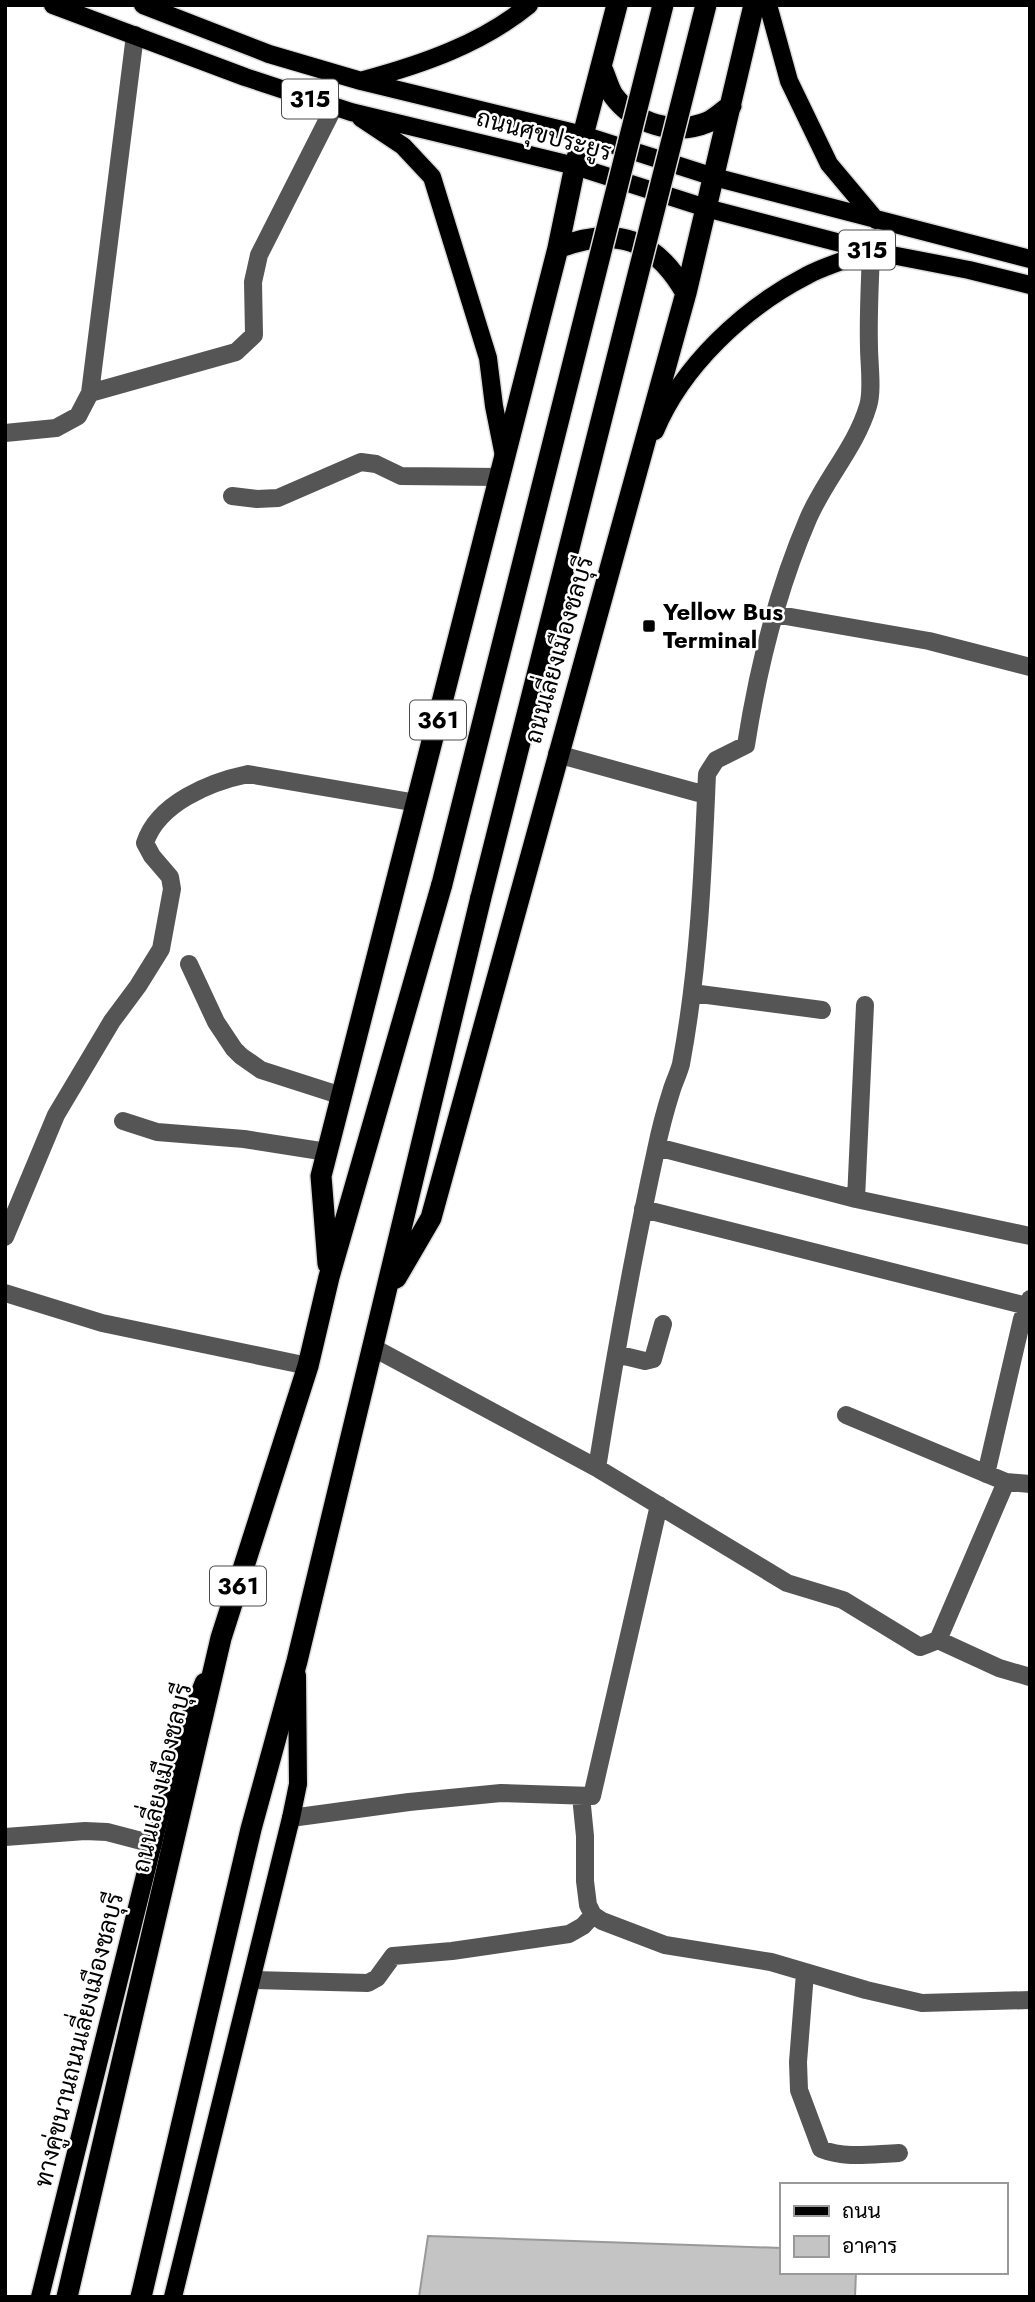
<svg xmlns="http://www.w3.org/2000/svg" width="1035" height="2302" font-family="Jost,Sarabun,sans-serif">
	<rect width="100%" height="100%" fill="#fff"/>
	<path fill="#c4c4c4" stroke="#999" stroke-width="2" d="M428 2236 781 2248V2272H856L855 2297H419Z"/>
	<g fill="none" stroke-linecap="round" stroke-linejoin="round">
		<defs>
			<path id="major" d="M53 5 245 77 351 112 575 166 706 208 871 251 969 270 1030 285
				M143 5 269 54 361 81 583 135 714 177 1030 259
				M768 5 789 81 829 164 876 220
				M364 80C423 64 481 44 529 5
				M361 118 403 146 432 177 488 358 494 406 504 456
				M655 431C682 366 744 308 806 276 826 265 850 259 871 251
				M40 2297 176 1751 204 1682
				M173 2297 291 1818 298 1784 297 1675"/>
			<path id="highway" d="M602 69C606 77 608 87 613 95 634 124 675 136 708 122 716 118 723 111 731 106
				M558 248C616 225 655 239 686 293
				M328 1264 321 1176 558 248 575 166 617 5
				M396 1278 431 1218 686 293 754 5
				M67 2297 221 1638 308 1366 329 1277 442 884
				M141 2297 251 1829 297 1661 481 897"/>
		</defs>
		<use href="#major" stroke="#dbdbdb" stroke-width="21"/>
		<use href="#highway" stroke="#dbdbdb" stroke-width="24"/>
		<path stroke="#555" stroke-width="18" d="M90 393 236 352 254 335 253 282 259 255 334 107
			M5 433 56 428 78 416 90 393 135 35
			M232 496 257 499 278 498 361 462 376 464 401 476 499 477
			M774 614 929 641 1030 667
			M557 754 706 795
			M189 964 216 1022 234 1049 241 1056 261 1070 342 1096
			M692 993 822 1010
			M123 1121 157 1132 244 1139 327 1152
			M657 1147 856 1199 1030 1236
			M856 1199 865 1005
			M643 1209 1027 1306
			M5 1237 56 1115 112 1021 138 986 161 949 172 889 170 877 152 856 145 843C158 803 210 782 248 774L417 803
			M5 1293 102 1323 308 1366
			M372 1347 597 1468 787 1583 843 1600 920 1647 938 1640 1006 1482
			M616 1354 645 1361 653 1359 663 1324
			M846 1415 1006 1482 1030 1484
			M597 1468C614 1361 633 1255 656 1150 660 1130 666 1108 672 1089 675 1080 679 1072 681 1064 699 968 703 870 707 774L716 760 746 745C758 668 777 591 808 519 825 479 856 447 868 406 873 391 869 363 869 347 868 315 870 283 871 251
			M986 1474 1022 1319 1030 1299
			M938 1640 999 1668 1030 1677
			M581 1796 585 1836V1881L588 1905 593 1915 602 1921 665 1945 771 1962 866 1990 922 2003 1030 2000
			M291 1818 409 1802 501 1793 592 1796 659 1505
			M5 1837 85 1831 107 1832 153 1844
			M805 1973 798 2062 799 2090 821 2149C846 2159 872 2154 899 2153
			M252 1980 368 1983 377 1978 393 1956 452 1951 569 1934 583 1926 593 1915"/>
		<use href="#major" stroke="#000" stroke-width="18"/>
		<use href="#highway" stroke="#000" stroke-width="21"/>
		<defs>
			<path id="highway-bridge" d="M442 884 663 5
				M481 897 706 5"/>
		</defs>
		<use href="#highway-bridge" stroke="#dbdbdb" stroke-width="24" stroke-linecap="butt"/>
		<use href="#highway-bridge" stroke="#000" stroke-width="21"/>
	</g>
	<rect fill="#000" stroke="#fff" stroke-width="2.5" x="642" y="619" width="14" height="14" rx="3.5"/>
	<g text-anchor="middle" stroke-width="5" stroke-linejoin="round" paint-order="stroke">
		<g fill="#fff" stroke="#4c4c4c" stroke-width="2">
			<rect x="282" y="79.5" width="56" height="39" rx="5"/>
			<rect x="839" y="230.5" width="56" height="39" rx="5"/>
			<rect x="410" y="700.5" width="56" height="39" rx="5"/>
			<rect x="210" y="1566.5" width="56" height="39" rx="5"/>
		</g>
		<g font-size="23" font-weight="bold" fill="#000">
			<text x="310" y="107">315</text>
			<text x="867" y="258">315</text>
			<text x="438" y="728">361</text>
			<text x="238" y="1594">361</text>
		</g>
		<g font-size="24" fill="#000" stroke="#fff">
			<text transform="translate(544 135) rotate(15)" y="8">ถนนศุขประยูร</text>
			<text transform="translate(559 650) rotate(-74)" y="8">ถนนเลี่ยงเมืองชลบุรี</text>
			<text transform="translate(162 1778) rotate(-77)" y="8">ถนนเลี่ยงเมืองชลบุรี</text>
			<text transform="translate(79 2040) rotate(-76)" y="8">ทางคู่ขนานถนนเลี่ยงเมืองชลบุรี</text>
		</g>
		<g font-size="24" font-weight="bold" fill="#000" stroke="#fff" text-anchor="start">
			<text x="663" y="620">Yellow Bus<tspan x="663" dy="28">Terminal</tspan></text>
		</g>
	</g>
	<rect width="1035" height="2302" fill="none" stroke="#000000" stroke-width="14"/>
	<rect x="780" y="2183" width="228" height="91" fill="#ffffff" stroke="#999999" stroke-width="2"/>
	<rect x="794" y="2206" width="35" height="10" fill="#000000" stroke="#999999" stroke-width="2"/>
	<text x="842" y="2218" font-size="21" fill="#000000">ถนน</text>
	<rect x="794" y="2236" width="35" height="21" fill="#c4c4c4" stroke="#999999" stroke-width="2"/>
	<text x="842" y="2253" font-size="21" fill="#000000">อาคาร</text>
</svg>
